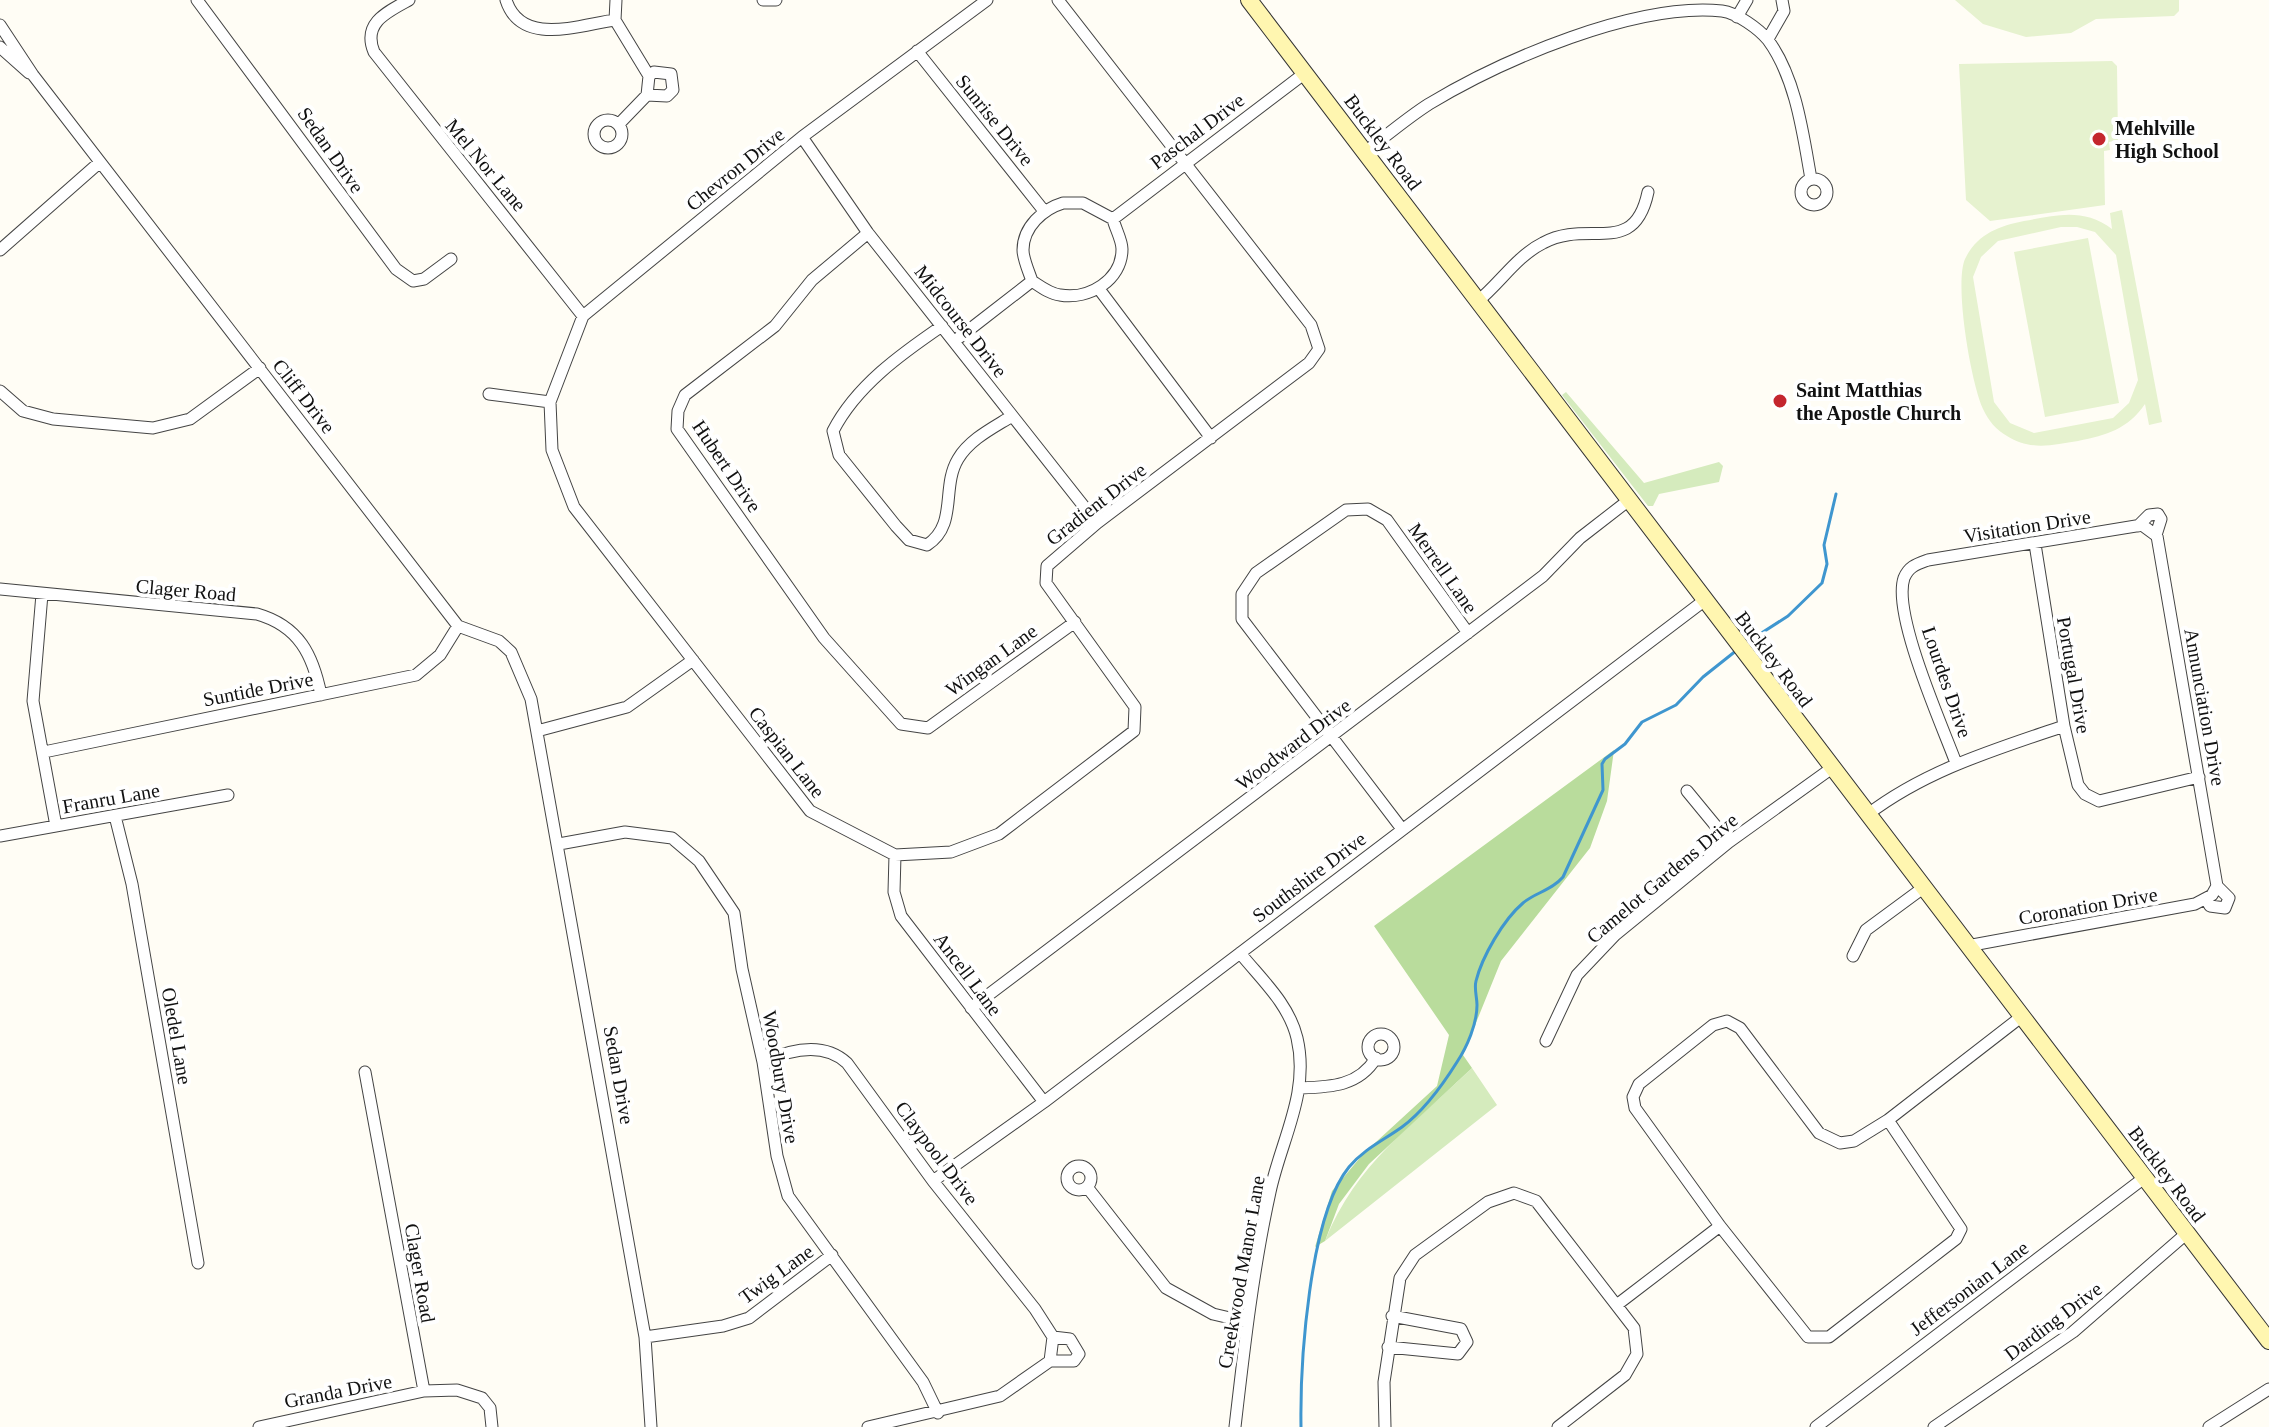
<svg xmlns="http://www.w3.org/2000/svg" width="2269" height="1427" font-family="'Times New Roman',serif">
	<rect width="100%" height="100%" fill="#fffdf5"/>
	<path fill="#d5ebbd" d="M1566 392 1644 483 1719 462 1723 466 1719 482 1659 494 1653 506H1648L1562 395Z
		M1472 1068 1497 1105 1325 1241C1356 1163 1413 1125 1472 1068Z"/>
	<path fill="#b9dc9c" d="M1614 750 1607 801 1590 848 1501 961 1463 1055 1472 1068 1369 1164 1339 1204 1325 1241 1315 1247 1332 1191 1364 1153 1437 1086 1449 1035 1374 926Z"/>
	<path fill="#e6f2cf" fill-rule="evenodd" d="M1955 0H2179V11L2174 16 2096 19 2071 33 2026 37 1983 24Z
		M2112 61 2117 66 2118 140 2109 142 2110 150 2104 151 2105 205 1990 221 1966 200 1959 64Z
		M2122 210 2162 422 2149 425 2145 404C2128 429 2107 435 2078 441 2053 445 2030 451 2007 436 1996 430 1988 420 1983 409 1971 383 1954 284 1965 259 1977 234 1999 226 2024 221 2057 215 2084 208 2112 229L2110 213ZM2061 227H2077L2095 232 2116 255 2138 380 2129 403 2113 418 2034 433 2010 423 1994 402 1973 277 1981 257 1998 241Z
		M2088 238 2119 403 2045 417 2014 252Z"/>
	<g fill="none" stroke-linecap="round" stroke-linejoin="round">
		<path stroke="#3f96cf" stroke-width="3" d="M1746 643 1788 616 1822 583 1827 564 1824 545 1836 494
			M1301 1427C1300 1363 1309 1216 1349 1167 1364 1149 1384 1140 1402 1127 1425 1110 1442 1086 1457 1062 1467 1047 1477 1024 1477 1005 1477 997 1474 989 1476 981 1482 957 1503 920 1523 903 1536 892 1551 891 1563 877L1603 790 1602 764 1605 759 1625 744 1642 722 1676 705 1703 677 1737 650"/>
		<defs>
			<path id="street" d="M197 0 396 269 413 281 424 279 451 259
				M409 0C387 12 362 23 374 52L583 316
				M506 0C521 47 579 25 615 20
				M616 0 615 20 649 76 647 95 619 124
				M763 0H776
				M987 0 802 137 583 316 550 402 552 450 574 507 810 811 895 855 951 852 999 834 1134 731 1135 707 1046 583 1047 566 1097 523 1309 363 1319 349 1311 325 1058 0
				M1737 17 1747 0
				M0 25 33 75 458 626 499 641 511 652 531 699 645 1337 651 1427
				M1768 39 1784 11 1782 0
				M0 47 29 73
				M917 51 1044 211
				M647 95 667 96 673 90 671 74 654 72 649 76
				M594 134a14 14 0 1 1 28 0a14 14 0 1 1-28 0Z
				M802 137 868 233 1097 523
				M1365 152C1386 136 1407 118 1429 104 1502 60 1636 2 1722 11 1737 13 1759 29 1768 40 1796 78 1803 134 1811 179
				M1801 192a13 13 0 1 1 26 0a13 13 0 1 1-26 0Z
				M1063 203H1083L1113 219C1115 228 1122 240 1122 249 1122 280 1089 300 1060 295 1050 294 1041 287 1032 281 1029 272 1023 259 1023 250 1023 227 1043 209 1063 203Z
				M1113 219 1305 73
				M868 233 812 280 775 326 685 395 678 411 677 429 824 638 901 724 928 728 1075 622
				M0 250 100 162
				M1099 289 1211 438
				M1478 301C1500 283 1517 256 1543 243 1588 218 1634 259 1648 192
				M942 326C901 354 856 386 833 431L839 455 896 526 909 540 927 545C958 525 941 487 958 459 970 439 993 428 1012 416
				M956 340 1032 281
				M0 391 23 411 53 419 153 428 190 419 260 368
				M489 394 550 402
				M2138 526 2149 515 2158 514 2161 519 2156 535
				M2035 544 2064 726 2078 785 2085 794 2099 801 2199 777
				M0 589 257 614C299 626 313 655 321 695
				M42 594 33 701 56 826
				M537 731 627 707 693 660
				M44 752 416 675 440 655 458 626
				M1956 763C1942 725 1892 614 1904 578 1909 566 1917 564 1928 560L2142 525 2157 536 2217 886 2212 895 2195 904 1967 946
				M1687 791 1729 842
				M1867 815C1926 770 1994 750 2064 726
				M115 816 132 884 198 1263
				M1402 829 1242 619V594L1256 573 1346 510 1368 509 1387 520 1468 633
				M0 836 228 795
				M559 844 625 832 672 838 699 861 734 913 742 969 763 1062 777 1156 788 1196 923 1382 938 1413
				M895 855 894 892 901 916 1044 1102
				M2206 899 2210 906 2225 908 2229 898 2217 886
				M1853 956 1866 930 1923 888
				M971 1008 1543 576 1580 538 1629 500
				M1368 1047a13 13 0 1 1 26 0a13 13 0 1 1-26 0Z
				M1546 1041 1577 975 1615 935 1729 842 1832 768
				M763 1062C789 1050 823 1041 847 1063L933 1181 1035 1309 1053 1337 1050 1361 1000 1396 868 1427
				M365 1072 424 1391
				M1301 1088C1331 1087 1359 1086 1376 1058
				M1888 1120 1961 1229 1956 1239 1829 1337H1808L1720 1226 1635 1108 1633 1097 1639 1084 1713 1025 1727 1021 1740 1028 1819 1133 1840 1143 1854 1141 1888 1120 2021 1017
				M1067 1178a12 12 0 1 1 24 0a12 12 0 1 1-24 0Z
				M933 1181 1044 1102 1705 600
				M1087 1187 1166 1288 1213 1314 1247 1322
				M1618 1304 1720 1226
				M645 1337 723 1326 749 1318 832 1255
				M1388 1347 1458 1354 1467 1342 1461 1329 1392 1316
				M1050 1361H1074L1079 1354 1070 1339 1053 1337
				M259 1427 424 1391 457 1390 482 1398 490 1408 492 1427
				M1235 1427C1244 1349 1253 1269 1270 1192 1281 1140 1310 1093 1297 1038 1289 1004 1261 979 1240 953
				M1385 1427 1384 1382 1400 1278 1415 1255 1488 1202 1514 1193 1536 1201 1634 1328 1637 1354 1625 1375 1558 1427
				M1816 1427 2144 1178
				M1934 1427 2073 1332 2187 1233
				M2209 1427 2269 1389"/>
			<path id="secondary" d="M1249 0 2269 1341"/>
		</defs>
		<use href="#street" stroke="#444" stroke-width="13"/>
		<use href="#secondary" stroke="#333" stroke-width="18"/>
		<use href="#street" stroke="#fff" stroke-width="11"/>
		<use href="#secondary" stroke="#fff6b0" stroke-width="16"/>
	</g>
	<g fill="#c4262e" stroke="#fff" stroke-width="3">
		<circle cx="2099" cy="139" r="8"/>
		<circle cx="1780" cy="401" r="8"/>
	</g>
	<g text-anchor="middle" stroke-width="8" stroke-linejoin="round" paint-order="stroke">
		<g font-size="20" fill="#111" stroke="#fff">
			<text transform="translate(995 120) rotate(51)" y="7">Sunrise Drive</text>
			<text transform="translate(1197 131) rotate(-37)" y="7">Paschal Drive</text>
			<text transform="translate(1383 142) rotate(53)" y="7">Buckley Road</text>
			<text transform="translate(331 150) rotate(55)" y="7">Sedan Drive</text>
			<text transform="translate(486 165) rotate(50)" y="7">Mel Nor Lane</text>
			<text transform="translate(735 169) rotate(-39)" y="7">Chevron Drive</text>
			<text transform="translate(961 321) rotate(52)" y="7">Midcourse Drive</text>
			<text transform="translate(304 396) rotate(52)" y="7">Cliff Drive</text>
			<text transform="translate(727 466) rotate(56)" y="7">Hubert Drive</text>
			<text transform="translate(1096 504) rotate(-38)" y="7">Gradient Drive</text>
			<text transform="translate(2027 526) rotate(-9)" y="7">Visitation Drive</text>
			<text transform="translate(1443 568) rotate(55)" y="7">Merrell Lane</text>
			<text transform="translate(186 590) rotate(5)" y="7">Clager Road</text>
			<text transform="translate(1774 659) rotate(53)" y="7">Buckley Road</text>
			<text transform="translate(991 660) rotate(-36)" y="7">Wingan Lane</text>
			<text transform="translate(2074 675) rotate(80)" y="7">Portugal Drive</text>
			<text transform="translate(1947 682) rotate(71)" y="7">Lourdes Drive</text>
			<text transform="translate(258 689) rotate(-11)" y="7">Suntide Drive</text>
			<text transform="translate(2205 707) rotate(80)" y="7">Annunciation Drive</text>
			<text transform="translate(1293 744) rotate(-37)" y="7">Woodward Drive</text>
			<text transform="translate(787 752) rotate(52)" y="7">Caspian Lane</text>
			<text transform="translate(111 798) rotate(-10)" y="7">Franru Lane</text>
			<text transform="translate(1309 877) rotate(-37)" y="7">Southshire Drive</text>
			<text transform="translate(1662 878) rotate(-40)" y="7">Camelot Gardens Drive</text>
			<text transform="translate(2088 906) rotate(-10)" y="7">Coronation Drive</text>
			<text transform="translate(968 974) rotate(53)" y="7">Ancell Lane</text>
			<text transform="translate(177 1036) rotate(80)" y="7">Oledel Lane</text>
			<text transform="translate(619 1075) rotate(80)" y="7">Sedan Drive</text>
			<text transform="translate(781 1077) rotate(80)" y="7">Woodbury Drive</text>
			<text transform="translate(937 1153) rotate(53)" y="7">Claypool Drive</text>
			<text transform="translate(2167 1174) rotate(53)" y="7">Buckley Road</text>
			<text transform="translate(1241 1272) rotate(-80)" y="7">Creekwood Manor Lane</text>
			<text transform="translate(420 1273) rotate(80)" y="7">Clager Road</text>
			<text transform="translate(776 1274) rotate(-36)" y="7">Twig Lane</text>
			<text transform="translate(1969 1288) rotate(-37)" y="7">Jeffersonian Lane</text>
			<text transform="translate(2053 1321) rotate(-37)" y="7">Darding Drive</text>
			<text transform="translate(338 1391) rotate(-11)" y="7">Granda Drive</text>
		</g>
		<g font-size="20" font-weight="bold" fill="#111" stroke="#fff" text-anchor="start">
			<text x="2115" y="135">Mehlville<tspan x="2115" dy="23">High School</tspan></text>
			<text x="1796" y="397">Saint Matthias<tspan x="1796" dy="23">the Apostle Church</tspan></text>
		</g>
	</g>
</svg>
